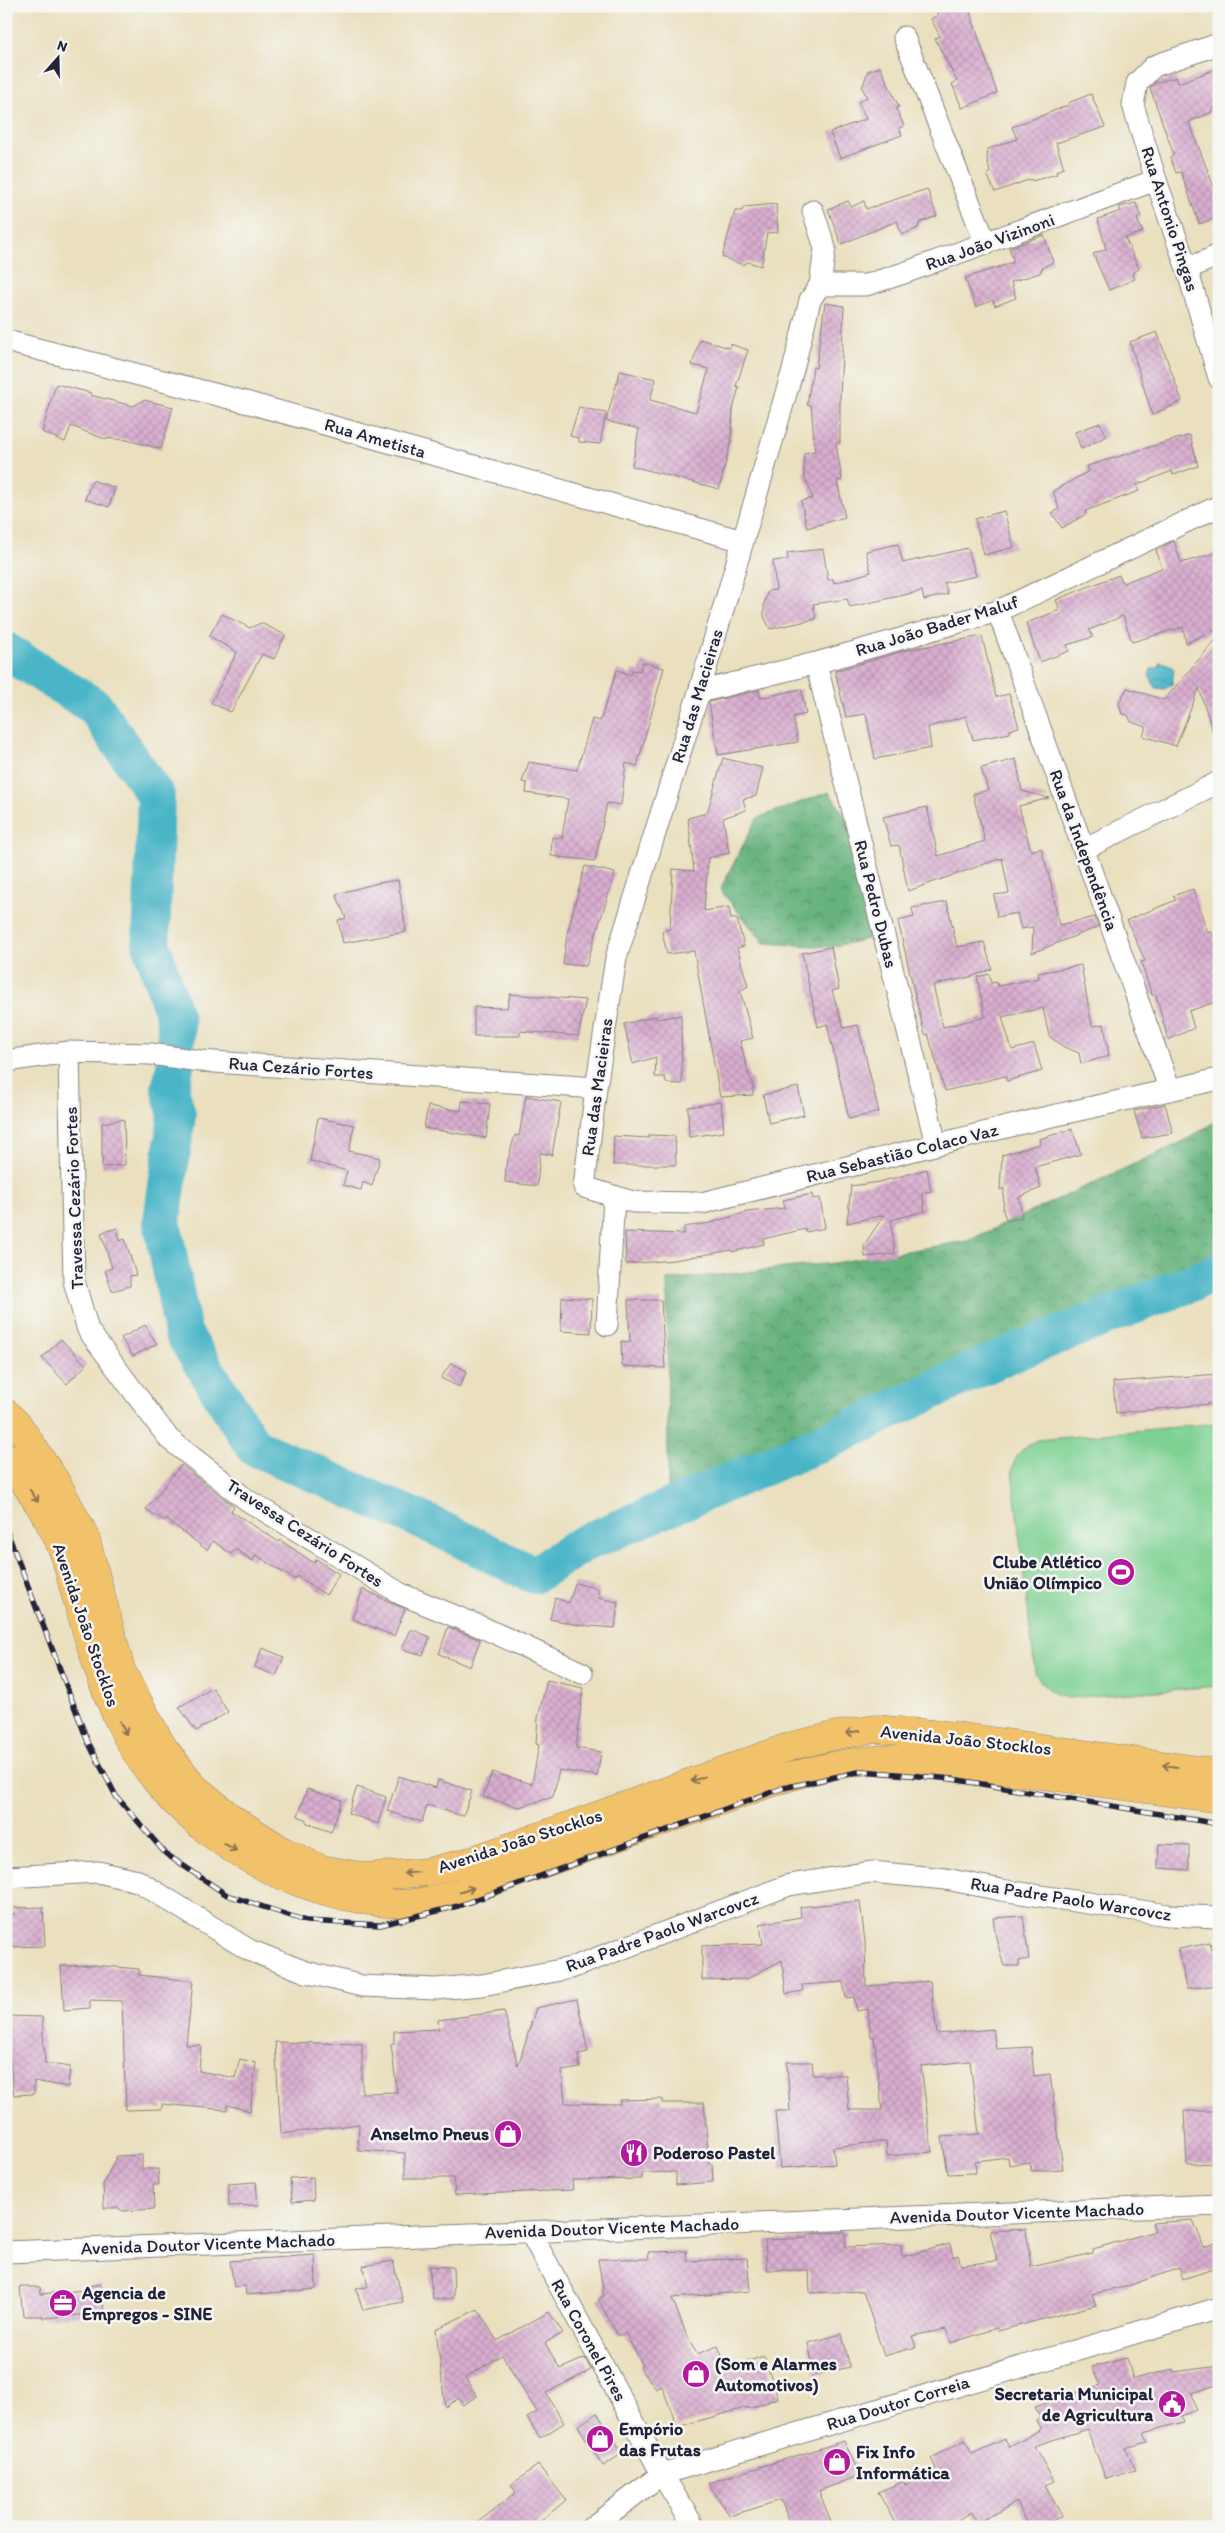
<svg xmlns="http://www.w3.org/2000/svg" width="1225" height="2533" font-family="Itim,sans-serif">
	<defs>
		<pattern id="forest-crowns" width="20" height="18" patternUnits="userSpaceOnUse" patternTransform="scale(1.25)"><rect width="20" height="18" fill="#67b37d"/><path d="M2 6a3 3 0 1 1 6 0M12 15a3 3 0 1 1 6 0" fill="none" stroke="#549168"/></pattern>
		<pattern id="water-ripples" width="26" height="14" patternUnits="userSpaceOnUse" patternTransform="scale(1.25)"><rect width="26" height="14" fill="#4ab5c7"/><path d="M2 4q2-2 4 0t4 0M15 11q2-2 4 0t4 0" fill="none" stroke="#3d93a3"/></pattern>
		<pattern id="building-cross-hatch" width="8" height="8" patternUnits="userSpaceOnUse" patternTransform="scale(1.25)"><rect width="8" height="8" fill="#d9aecf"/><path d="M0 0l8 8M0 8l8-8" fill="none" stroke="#ba95b3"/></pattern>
	</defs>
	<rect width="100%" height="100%" fill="#f6f6f2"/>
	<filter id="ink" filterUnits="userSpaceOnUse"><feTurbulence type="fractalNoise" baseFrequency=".02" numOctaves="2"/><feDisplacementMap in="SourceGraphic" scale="10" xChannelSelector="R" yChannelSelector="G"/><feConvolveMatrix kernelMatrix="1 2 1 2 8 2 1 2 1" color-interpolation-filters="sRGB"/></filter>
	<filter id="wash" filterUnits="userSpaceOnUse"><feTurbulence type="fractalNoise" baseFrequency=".0096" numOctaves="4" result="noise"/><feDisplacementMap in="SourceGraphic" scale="20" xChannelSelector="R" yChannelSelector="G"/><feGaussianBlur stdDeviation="1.12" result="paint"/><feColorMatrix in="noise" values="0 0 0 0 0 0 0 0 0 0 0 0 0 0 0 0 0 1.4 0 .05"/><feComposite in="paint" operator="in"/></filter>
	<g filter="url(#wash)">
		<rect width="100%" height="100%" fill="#eae0bf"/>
		<path fill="url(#forest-crowns)" stroke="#446a5c" d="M829 792 846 818 876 937 831 947 764 943 720 890 757 818Z
			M1219 1119V1253L668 1488 667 1280 834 1263 967 1241 1186 1140Z"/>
		<path fill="#7fd193" stroke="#507a67" d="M1219 1423V1686L1068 1698C1052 1694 1042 1687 1035 1672L1012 1471C1016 1453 1022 1448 1038 1440Z"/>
		<path fill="url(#water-ripples)" stroke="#366c81" d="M1160 662 1168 664 1174 669 1172 685 1164 689 1156 688 1149 676 1151 669 1159 667Z"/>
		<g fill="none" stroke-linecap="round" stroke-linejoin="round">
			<path stroke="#4ab5c7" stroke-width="38" d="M6 651 95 707 156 796 151 943 176 1022 175 1067 170 1089 177 1115 162 1221 183 1333 254 1447 434 1526 534 1575 585 1543 835 1437 1003 1357 1219 1272"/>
		</g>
		<g id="blocks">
			<path fill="url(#building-cross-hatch)" d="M934 6H968L997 93 962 108 952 84 957 81 935 39 940 36 931 19 938 15Z
				M880 67 899 107 896 108 904 126 899 128 902 135 840 158 830 132 866 119 858 102 867 97 862 88 868 71Z
				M1219 68V105L1211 110 1212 112 1189 122 1215 190 1219 189V217L1199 224 1181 172 1176 173 1170 157 1174 155 1150 88 1155 83 1176 77 1178 83Z
				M1091 94 1105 127 1056 143 1064 168 1056 171 1057 174 1032 181 1031 179 995 192 987 174 990 173 987 158 988 149 1017 139 1012 127 1069 105 1068 103Z
				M927 189 937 216 919 223 918 228 902 235 897 221 841 244 828 209 848 201 851 207 864 201 866 209Z
				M1136 203 1141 217 1137 219 1143 232 1125 238 1139 269 1132 273 1135 279 1109 290 1093 254 1106 249 1098 219 1121 211 1119 207Z
				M776 204 778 232 767 233 761 266 748 262 743 265 722 257 735 211H742L744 207Z
				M1044 235 1053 262 1042 268 1040 273 1011 282 1016 298 995 306 993 300 976 307 965 278 1014 262 1009 248Z
				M825 303 844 306 840 398V443H836L842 480 837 481 845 517 807 528 801 501 813 498 804 475V453L815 451 811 405H807L813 367 816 368Z
				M1157 332 1182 401 1152 415 1130 342Z
				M700 339 729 348 730 344 748 350 736 386 739 387 733 410 731 441 719 489 632 466 639 429 606 421 620 371 656 379 650 400 696 412 709 369 692 365Z
				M56 384 91 393 90 395 133 406 144 400 173 407 161 449 127 440 102 438 71 426 65 442 42 432Z
				M579 407 606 413 600 444 579 442V438L570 436Z
				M1100 423 1107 436 1081 449 1075 432Z
				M1190 435 1198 466 1173 475 1172 471 1136 485 1139 491 1085 511 1086 514 1062 528 1052 513 1059 509 1053 491 1089 471 1087 466Z
				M92 480 115 488 109 507 85 499Z
				M1004 511 1014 547 984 555 975 519Z
				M1174 541 1181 563 1219 552V628L1186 643 1183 627 1132 642 1123 616 1089 630 1093 637 1067 645 1069 651 1040 662 1026 623 1060 610 1056 600 1090 586 1119 575 1123 583 1162 568 1156 550Z
				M898 544 903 563 968 548 976 576 944 583 948 594 924 600 922 591 850 607 847 599 813 604 816 619 770 629 764 616V604L768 591 776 590 773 561 788 559 787 553 823 549 828 580 833 579 834 583 871 572 866 551Z
				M222 614 250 628 261 623 285 635 274 659 262 654 231 712 211 703 237 652 209 636Z
				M982 636 996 697 1009 694 1019 727 1010 730V733L973 740 966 716 928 727 931 748 875 759 866 714 846 717 835 671 907 650Z
				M1219 636V739H1215L1199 688 1176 746 1143 736 1146 727 1131 722 1128 715 1122 714 1119 703 1127 688 1164 700Z
				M642 662 664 668 637 766 626 763 621 805 607 803 595 861 551 856 552 837 562 838 568 799 526 793 527 783 522 782 529 762 577 770 592 719 600 721 617 670 631 675 632 670 640 671Z
				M801 689 806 714 793 717 798 742 718 755 709 702 759 690 760 698Z
				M723 758 763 768 756 796 743 799 746 810 723 818 729 853 708 858 704 911 729 907 731 919H737L744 946 737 948 748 986 740 991 753 1038 740 1041 750 1079 753 1081V1095L720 1097 694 951 667 954 662 931 670 929 673 869 694 871 688 818 707 813Z
				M1016 759 1022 791 1049 798 1019 806 1031 851 1041 848 1051 883 1059 925 1095 917 1098 927 1032 953 1033 927 1021 929 1017 913 997 917 994 895 1009 893 1002 858 908 891 899 845 891 846 883 817 927 807 938 856 985 841 973 794 988 790 981 768Z
				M585 866 615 873 586 966 563 964 567 934Z
				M398 880 406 932 343 943 338 920 346 918 336 894 378 883Z
				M1193 889 1208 933 1211 931 1219 948V1001L1189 1011 1194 1028 1168 1040 1156 994 1152 995 1141 962 1145 961 1127 920 1176 900 1173 896Z
				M947 902 957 947 984 942 992 969 970 977 933 985 943 1027 985 1017 977 977 989 974 991 983 996 982 998 986 1039 978 1038 973 1081 965 1092 1026 1104 1024 1109 1056 1081 1064 1079 1053 1064 1047 1049 1036 1043 1008 1002 1017 1012 1050 1034 1044 1042 1071 1007 1081 1005 1076 945 1091 928 1034 925 1035 918 1008 898 921 914 917 912 908Z
				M831 947 839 989 832 991 844 1028 858 1025 879 1112 849 1119 827 1024 818 1027 802 953Z
				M510 994 586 1000 578 1036 520 1031V1036H474V1007L507 1008Z
				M681 1015 682 1084 666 1083 665 1077H655L656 1057 633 1064 624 1024 656 1016 657 1019Z
				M798 1087 804 1115 769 1123 763 1095Z
				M526 1096 561 1102 552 1155 540 1153 537 1186 505 1182 506 1166 515 1135 519 1136Z
				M462 1101 490 1104 486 1138 424 1128 428 1106 461 1111Z
				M721 1102 724 1132 689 1137 688 1107Z
				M1165 1104 1173 1133 1142 1138 1134 1111Z
				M318 1118 354 1125 349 1151 380 1158 372 1186 363 1182 361 1190 343 1185 347 1171 310 1161Z
				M124 1119 125 1165 102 1167V1123Z
				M1072 1129 1081 1154 1035 1167 1041 1188 1019 1197 1022 1217 1007 1221 1003 1211 1004 1188 1000 1190 1002 1155 1040 1144 1039 1139Z
				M649 1135 675 1136 676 1165H613L614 1136 649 1138Z
				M927 1169 931 1191 922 1193 925 1211 891 1220 895 1254 865 1257 864 1245 884 1215 847 1223 851 1186 879 1182Z
				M812 1194 813 1199 820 1198 825 1228 806 1232 805 1229 763 1239 764 1244 732 1252V1250L674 1260 626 1264 625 1232 684 1234V1227L710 1223 747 1212 785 1208 783 1200Z
				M117 1228 120 1241 125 1239 136 1275 130 1276V1286L112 1291 105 1270 112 1268 101 1233Z
				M562 1297 592 1299 591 1333 561 1331Z
				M628 1300H661L665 1368 622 1366 621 1341 630 1342Z
				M145 1325 157 1344 133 1356 121 1338Z
				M61 1339 86 1365 67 1384 42 1358Z
				M451 1363 467 1371 459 1387 441 1378Z
				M1219 1374V1403L1116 1413 1113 1382Z
				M181 1465 234 1506 231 1511 279 1542 280 1540 314 1563 316 1559 339 1574 326 1595 297 1576 295 1580 256 1555 253 1561 235 1549 231 1554 213 1541 207 1550 166 1519 164 1521 146 1509Z
				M575 1583 599 1589 598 1598 618 1602 615 1628 578 1625 550 1619 555 1598 569 1603Z
				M363 1589 405 1609 394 1636 352 1619Z
				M448 1627 480 1640 470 1667 439 1654Z
				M411 1629 430 1637 423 1655 402 1649Z
				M262 1648 284 1657 276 1676 255 1667Z
				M547 1680 583 1688 576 1748 601 1752 597 1776 559 1770 553 1797 519 1807 483 1797 492 1772 532 1784 539 1745 536 1744 538 1718Z
				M213 1688 228 1712 196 1731 179 1707Z
				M399 1776 436 1788 438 1780 472 1791 463 1816 427 1805 422 1822 387 1811Z
				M357 1787 386 1797 378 1824 348 1813Z
				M307 1789 342 1800 331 1832 307 1823 305 1819 298 1816Z
				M1159 1844 1189 1845V1870L1158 1868Z
				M860 1901 865 1942 866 1986 930 1981 937 2034 993 2029 996 2049 1031 2047 1034 2076 1050 2074 1063 2169 1031 2171 1030 2162 1009 2165 1008 2157 975 2161 976 2173 948 2174 942 2137 979 2134 970 2061 921 2066 932 2152 887 2156 886 2141 833 2147 835 2164 780 2168 775 2111H790L787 2062H812L813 2075H846L849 2110H882L874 2036 871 2037 868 2009 857 2011 854 1997 846 1998 843 1982 802 1985 803 1991 786 1994 782 1960 747 1979 702 1980V1946L763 1944 760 1924 801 1917 800 1907Z
				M43 1907 45 1946 6 1947V1914H15L14 1908Z
				M1023 1916 1029 1959 1019 1961V1966H1004L996 1938 993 1918Z
				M1210 1943 1211 1949 1219 1948V1985L1186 1989 1179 1949Z
				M93 1965 139 1969V1975L193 1981 186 2045H201L199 2071 235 2078 240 2059 256 2063 250 2111 227 2105V2110L162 2104V2109L126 2110 122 2001 90 2000V2008L64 2010 61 1966Z
				M577 1999 588 2052 578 2054 580 2068 562 2071 565 2103 620 2104V2100L662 2099V2103H704L709 2164H712L713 2182 676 2185V2172L642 2173V2179L572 2180 573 2190 455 2195 453 2178H405V2153L358 2150 359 2124 281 2134 275 2042 362 2044V2093L397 2092 391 2044 394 2043V2031L439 2029 438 2020 504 2011 518 2066 536 2008Z
				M6 2016 42 2017 45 2063 70 2067 68 2087 34 2081V2094L14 2095 9 2055H6Z
				M1184 2111H1219V2163L1187 2164Z
				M142 2155V2169H158L159 2185H153L154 2209 123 2211 118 2208H104L103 2184 117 2156Z
				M313 2177 314 2200 292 2202 290 2178Z
				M256 2182 258 2205 229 2206 228 2184Z
				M1193 2220 1204 2247 1219 2242V2267L1183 2279 1179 2268 1125 2287 1092 2294 1096 2305 998 2331 997 2328 951 2343 946 2329 912 2336 916 2347 884 2356 863 2291 810 2293 809 2270H767L765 2240 807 2238V2234L845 2232 846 2247 901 2245 902 2257 950 2244 953 2257 958 2255 961 2265 997 2261 990 2231 1026 2229 1031 2267 1093 2253V2249L1155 2231 1152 2223Z
				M686 2251 687 2261 747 2258 750 2291 672 2298 688 2339 697 2354 718 2346 727 2368 764 2356 778 2398 749 2409 748 2407 677 2427 662 2386 656 2389 640 2367 643 2365 625 2333 618 2336 598 2299 604 2296 598 2259H649L648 2252Z
				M315 2255 316 2289 246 2295 245 2286 234 2287 230 2261Z
				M393 2261 403 2302 363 2310 356 2288 368 2287 363 2266Z
				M429 2266 453 2267 454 2298 433 2300Z
				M101 2284 104 2313 43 2318V2316H23L20 2287H40L41 2294 85 2290 88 2286Z
				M478 2309 497 2341 549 2312 563 2333 545 2343 560 2369 585 2358 591 2370 546 2393 564 2423 540 2438 527 2418 537 2412 502 2355 465 2378 477 2396 463 2405 459 2398 445 2407 436 2329Z
				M842 2334 850 2367 815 2375 808 2343Z
				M1127 2358 1133 2379 1173 2369 1174 2372 1219 2366V2384L1192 2393 1196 2410 1181 2416 1183 2422 1143 2433 1147 2442 1125 2448 1136 2470 1106 2479 1087 2429 1034 2446 1054 2481 1045 2485 1062 2516 1040 2527H1028L1017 2502 977 2523 972 2512 945 2527H897L878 2492 904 2481 905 2485 936 2469 931 2458 965 2440 972 2454 1005 2439 1010 2447 1041 2429 1036 2421 1040 2417 1035 2407 1100 2385 1092 2367Z
				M597 2413 623 2453 603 2466 578 2426Z
				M844 2441 860 2475 819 2491 833 2527H791L781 2500 730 2516 708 2483Z
				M538 2465 566 2500 534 2527H472L516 2492 511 2485Z"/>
		</g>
	</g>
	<g filter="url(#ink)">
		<use href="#blocks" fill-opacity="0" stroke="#86817d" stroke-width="1"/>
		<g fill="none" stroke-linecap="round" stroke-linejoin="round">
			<defs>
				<path id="minor" d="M904 37 986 244
					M1219 44 1154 66 1137 83 1133 105 1156 180 1187 269 1219 378
					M813 211 825 248 820 285 810 300 794 366 699 692 616 958 596 1088 584 1187 633 1202 702 1203 1043 1118 1219 1079
					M1187 269 1219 255
					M820 285H866L904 273 1156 180
					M6 341 249 403 743 541
					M998 611 1170 1090
					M816 663 936 1144
					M699 692 816 663 998 611 1219 506
					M1084 849 1219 782
					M69 1052 74 1281 88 1330 169 1439 247 1500 401 1594 484 1628 582 1673
					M6 1061 69 1052 151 1054 200 1061 596 1088
					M607 1325 614 1196
					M6 1877 98 1872 138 1881 249 1950 306 1972 362 1986 436 1989 482 1985 571 1968 789 1885 871 1872 946 1879 1001 1890 1168 1915 1219 1917
					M530 2232 662 2474 694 2527
					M6 2252 1219 2205
					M592 2527 662 2474 1219 2308"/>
				<path id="major" d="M6 1413 19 1426 56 1482 85 1536 121 1670 162 1746 194 1787 230 1817 283 1851 321 1869 367 1877 427 1872 468 1862 792 1746 837 1735 875 1729 956 1736 1219 1773
					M6 1456C26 1485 47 1513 61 1546 67 1560 70 1575 74 1589 88 1635 100 1682 121 1725 163 1813 250 1874 344 1896 365 1900 391 1906 412 1903 428 1902 444 1896 460 1893L776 1781C833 1763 872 1756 932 1760L1219 1799"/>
			</defs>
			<use href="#minor" stroke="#86817d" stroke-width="23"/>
			<use href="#major" stroke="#86817d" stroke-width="29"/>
			<use href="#minor" stroke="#fff" stroke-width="21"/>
			<use href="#major" stroke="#f2c26a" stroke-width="28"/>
			<defs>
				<path id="rail" d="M6 1529 88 1742 116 1796 166 1854 227 1895 306 1921 380 1925 458 1906 783 1788 863 1771 952 1779 1219 1824"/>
			</defs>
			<use href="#rail" stroke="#22223b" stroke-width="5.5"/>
			<use href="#rail" stroke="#f6f6f2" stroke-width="4" stroke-dasharray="11" stroke-linecap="butt"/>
		</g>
		<defs><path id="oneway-shaft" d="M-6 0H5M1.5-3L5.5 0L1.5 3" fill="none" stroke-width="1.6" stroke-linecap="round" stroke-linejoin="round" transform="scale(1.25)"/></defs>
		<g stroke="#8a7252">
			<use href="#oneway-shaft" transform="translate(34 1496) rotate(56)"/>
			<use href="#oneway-shaft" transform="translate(123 1728) rotate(63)"/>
			<use href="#oneway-shaft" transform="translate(853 1732) rotate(171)"/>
			<use href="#oneway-shaft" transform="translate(1170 1766) rotate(-172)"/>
			<use href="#oneway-shaft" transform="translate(698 1779) rotate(160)"/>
			<use href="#oneway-shaft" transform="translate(230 1847) rotate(31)"/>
			<use href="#oneway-shaft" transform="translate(411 1873) rotate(175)"/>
			<use href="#oneway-shaft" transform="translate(467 1890) rotate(-19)"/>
		</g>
	</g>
	<defs>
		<symbol id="stadium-disc" viewBox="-11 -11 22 22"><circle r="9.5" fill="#b5179e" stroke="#f6f6f2"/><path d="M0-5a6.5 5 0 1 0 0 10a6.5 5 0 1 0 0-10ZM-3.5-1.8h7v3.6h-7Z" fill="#fff"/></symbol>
		<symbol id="shop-disc" viewBox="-11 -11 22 22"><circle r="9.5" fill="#b5179e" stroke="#f6f6f2"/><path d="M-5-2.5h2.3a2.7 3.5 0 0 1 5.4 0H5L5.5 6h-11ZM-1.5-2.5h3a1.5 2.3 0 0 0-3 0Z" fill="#fff"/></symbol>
		<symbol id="restaurant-disc" viewBox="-11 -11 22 22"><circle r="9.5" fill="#b5179e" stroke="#f6f6f2"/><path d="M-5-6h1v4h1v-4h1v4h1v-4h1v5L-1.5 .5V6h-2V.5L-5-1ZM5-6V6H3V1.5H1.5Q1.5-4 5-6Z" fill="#fff"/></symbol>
		<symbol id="office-disc" viewBox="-11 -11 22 22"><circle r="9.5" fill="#b5179e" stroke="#f6f6f2"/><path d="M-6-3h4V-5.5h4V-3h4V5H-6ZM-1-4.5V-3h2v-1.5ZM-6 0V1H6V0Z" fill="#fff"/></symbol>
		<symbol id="civic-disc" viewBox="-11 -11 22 22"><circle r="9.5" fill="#b5179e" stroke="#f6f6f2"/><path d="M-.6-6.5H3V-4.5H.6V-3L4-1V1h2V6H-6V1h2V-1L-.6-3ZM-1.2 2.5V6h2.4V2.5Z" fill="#fff"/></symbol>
	</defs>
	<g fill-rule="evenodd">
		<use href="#stadium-disc" x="1105" y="1556" width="32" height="32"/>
		<use href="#shop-disc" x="492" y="2118" width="32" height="32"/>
		<use href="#restaurant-disc" x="618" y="2137" width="32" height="32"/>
		<use href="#office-disc" x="47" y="2287" width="32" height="32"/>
		<use href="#shop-disc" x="680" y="2358" width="32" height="32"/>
		<use href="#civic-disc" x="1156" y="2388" width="32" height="32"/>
		<use href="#shop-disc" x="584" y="2423" width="32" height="32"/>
		<use href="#shop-disc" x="821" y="2446" width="32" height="32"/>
	</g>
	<g text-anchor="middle" stroke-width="5" stroke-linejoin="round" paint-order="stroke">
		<g font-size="18" fill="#22223b" stroke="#f6f6f2">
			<text transform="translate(1170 219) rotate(72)" y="6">Rua Antonio Pingas</text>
			<text transform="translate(990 242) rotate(-20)" y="6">Rua João Vizinoni</text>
			<text transform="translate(375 438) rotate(16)" y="6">Rua Ametista</text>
			<text transform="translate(937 626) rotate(-17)" y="6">Rua João Bader Maluf</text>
			<text transform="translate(697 696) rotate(-73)" y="6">Rua das Macieiras</text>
			<text transform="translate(1084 850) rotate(70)" y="6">Rua da Independência</text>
			<text transform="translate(876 904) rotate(76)" y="6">Rua Pedro Dubas</text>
			<text transform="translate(301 1068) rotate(4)" y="6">Rua Cezário Fortes</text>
			<text transform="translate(597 1087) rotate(-82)" y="6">Rua das Macieiras</text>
			<text transform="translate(902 1153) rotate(-14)" y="6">Rua Sebastião Colaco Vaz</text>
			<text transform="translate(74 1198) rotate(-92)" y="6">Travessa Cezário Fortes</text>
			<text transform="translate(305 1533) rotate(33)" y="6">Travessa Cezário Fortes</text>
			<text transform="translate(86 1625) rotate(71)" y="6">Avenida João Stocklos</text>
			<text transform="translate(966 1740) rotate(6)" y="6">Avenida João Stocklos</text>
			<text transform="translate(520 1841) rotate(-18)" y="6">Avenida João Stocklos</text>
			<text transform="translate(1071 1899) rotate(9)" y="6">Rua Padre Paolo Warcovcz</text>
			<text transform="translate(662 1932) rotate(-20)" y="6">Rua Padre Paolo Warcovcz</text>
			<text transform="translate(1017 2213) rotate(-2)" y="6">Avenida Doutor Vicente Machado</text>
			<text transform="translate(612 2228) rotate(-2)" y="6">Avenida Doutor Vicente Machado</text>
			<text transform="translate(208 2244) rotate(-2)" y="6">Avenida Doutor Vicente Machado</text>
			<text transform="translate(589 2340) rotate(61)" y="6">Rua Coronel Pires</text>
			<text transform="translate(898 2403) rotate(-17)" y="6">Rua Doutor Correia</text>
		</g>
		<g font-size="18" font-weight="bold" fill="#22223b" stroke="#f6f6f2" text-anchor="start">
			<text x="1102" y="1568" text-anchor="end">Clube Atlético<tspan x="1102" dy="21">União Olímpico</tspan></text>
			<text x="489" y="2140" text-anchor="end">Anselmo Pneus</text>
			<text x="653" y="2159">Poderoso Pastel</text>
			<text x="82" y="2299">Agencia de<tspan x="82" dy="21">Empregos - SINE</tspan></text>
			<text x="715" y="2370">(Som e Alarmes<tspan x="715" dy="21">Automotivos)</tspan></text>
			<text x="1153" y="2400" text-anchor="end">Secretaria Municipal<tspan x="1153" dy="21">de Agricultura</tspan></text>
			<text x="619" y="2435">Empório<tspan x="619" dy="21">das Frutas</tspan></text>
			<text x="856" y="2458">Fix Info<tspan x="856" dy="21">Informática</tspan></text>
		</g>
	</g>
	<rect width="1225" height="2533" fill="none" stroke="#f6f6f2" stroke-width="25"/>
	<g transform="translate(58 58) rotate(20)" stroke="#f6f6f2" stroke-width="4" paint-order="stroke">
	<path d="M0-4L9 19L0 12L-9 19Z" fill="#22223b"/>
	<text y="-8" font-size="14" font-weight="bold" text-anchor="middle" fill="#22223b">N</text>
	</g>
</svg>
